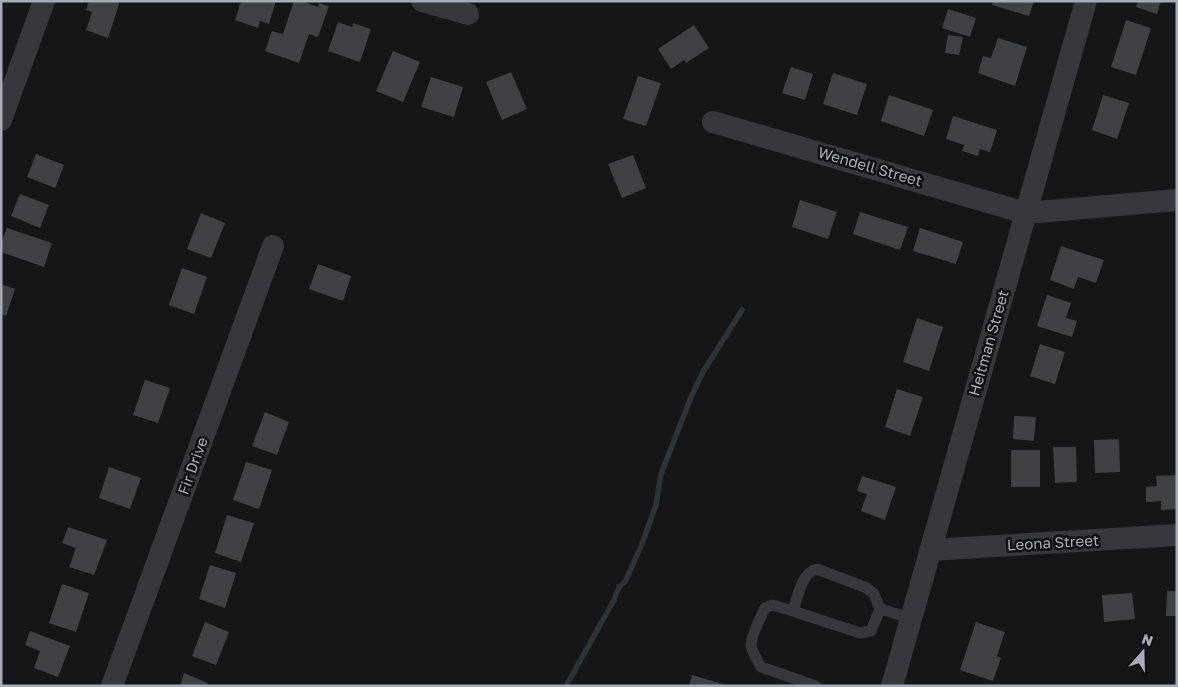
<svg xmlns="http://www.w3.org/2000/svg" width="1178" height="687" font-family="'Golos Text',sans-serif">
	<rect width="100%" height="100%" fill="#161618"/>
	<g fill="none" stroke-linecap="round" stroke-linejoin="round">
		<path stroke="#2c333b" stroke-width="5.5" d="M566 686 614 600 619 587 625 582 642 544 656 505 661 474 691 397 703 372 742 310"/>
	</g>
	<path fill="#404145" d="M89 1H120L108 38 86 30 92 12 86 10Z
		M241 1H276L269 24 260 21 258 28 235 20Z
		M294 1H301L318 7 319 3 329 6 318 37 309 34 299 63 265 51 272 31 283 34Z
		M993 1H1034L1029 16 992 5Z
		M1138 1H1161L1157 14 1136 7Z
		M948 9 976 18 970 37 942 28Z
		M1126 20 1151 28 1136 75 1111 67Z
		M338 22 352 27 353 23 371 29 360 62 328 51Z
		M694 25 709 48 686 63 684 60 671 69 658 49Z
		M948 35 963 37 959 55 945 53Z
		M998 38 1027 47 1015 86 978 73 983 56 991 58Z
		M393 51 420 62 403 102 376 91Z
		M791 67 813 74 805 100 782 93Z
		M511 72 527 109 502 120 486 82Z
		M833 73 867 84 857 115 823 104Z
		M638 76 661 83 646 126 623 119Z
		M431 77 463 87 454 117 421 107Z
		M889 95 933 110 924 136 881 121Z
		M1103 95 1129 103 1117 139 1092 130Z
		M953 116 997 130 990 152 980 149 978 156 962 151 964 145 946 139Z
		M36 154 64 165 55 188 27 177Z
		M633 155 646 188 622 198 608 164Z
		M20 194 49 205 40 228 11 216Z
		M800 200 837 212 828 239 792 227Z
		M860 212 908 227 900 250 853 234Z
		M201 213 225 223 211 258 187 249Z
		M7 228 52 243 44 267 1 252V243Z
		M920 228 963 242 956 264 913 251Z
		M1061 246 1104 260 1096 283 1078 277 1074 289 1050 280Z
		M318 264 351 276 343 301 309 289Z
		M182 268 207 277 194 314 169 305Z
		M1 284 15 289 6 316 1 314Z
		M1047 295 1071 303 1066 318 1077 321 1072 337 1037 326Z
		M917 318 943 327 929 371 903 362Z
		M1040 344 1065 352 1055 384 1030 376Z
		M145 380 170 388 158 423 133 415Z
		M897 389 923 397 910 436 885 427Z
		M265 412 289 422 277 455 252 446Z
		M1014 416 1036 417 1034 441 1013 439Z
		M1119 439 1120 472 1095 473 1094 440Z
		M1053 447H1076L1077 482 1055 483Z
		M1011 450H1040V487H1011Z
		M246 462 272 470 259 509 233 500Z
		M109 467 141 478 130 509 99 498Z
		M1177 475V509L1161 510V501L1146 502V487L1157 486 1156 476Z
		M862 476 896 487 885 520 861 511 867 494 857 491Z
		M227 515 254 523 241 562 215 553Z
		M68 527 107 540 94 575 69 567 76 548 62 543Z
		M210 565 236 573 225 608 199 599Z
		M62 584 89 593 76 632 49 623Z
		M1167 591H1177V616H1166Z
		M1132 593 1135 619 1104 622 1102 595Z
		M205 622 229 632 216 665 192 656Z
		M976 622 1005 632 997 656 1001 658 993 681 960 670Z
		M30 631 70 646 58 677 34 668 40 651 25 645Z
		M184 673 208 683 207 686H180Z
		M692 675 726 685V686H689Z"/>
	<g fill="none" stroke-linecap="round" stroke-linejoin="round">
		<path stroke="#37373d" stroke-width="11" d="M793 611 860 633 871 631 880 609
			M816 686 761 667C758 663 752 650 751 646 751 636 761 616 765 608L772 605 793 611C798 597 801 573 817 569L867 588 874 594 880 609 911 618"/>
		<path stroke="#37373d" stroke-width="22" d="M422 1 468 14
			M1 120 44 1
			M713 122 1026 213 1177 200
			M930 550 1177 535
			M112 686 273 246
			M892 686 1086 1"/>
	</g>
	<g text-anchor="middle" stroke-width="5" stroke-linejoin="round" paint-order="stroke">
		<g font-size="15" fill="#a8acb7" stroke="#111113">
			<text transform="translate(870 167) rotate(16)" y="5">Wendell Street</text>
			<text transform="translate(989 343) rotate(-74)" y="5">Heitman Street</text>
			<text transform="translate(193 466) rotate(-70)" y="5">Fir Drive</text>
			<text transform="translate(1053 543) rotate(-3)" y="5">Leona Street</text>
		</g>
	</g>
	<rect width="1178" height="687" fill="none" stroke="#a8acb7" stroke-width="5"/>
	<g transform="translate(1143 652) rotate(20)" stroke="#111113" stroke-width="4" paint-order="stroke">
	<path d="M0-4L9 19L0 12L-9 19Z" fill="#a8acb7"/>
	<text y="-8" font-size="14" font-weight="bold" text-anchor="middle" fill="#a8acb7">N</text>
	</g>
</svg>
